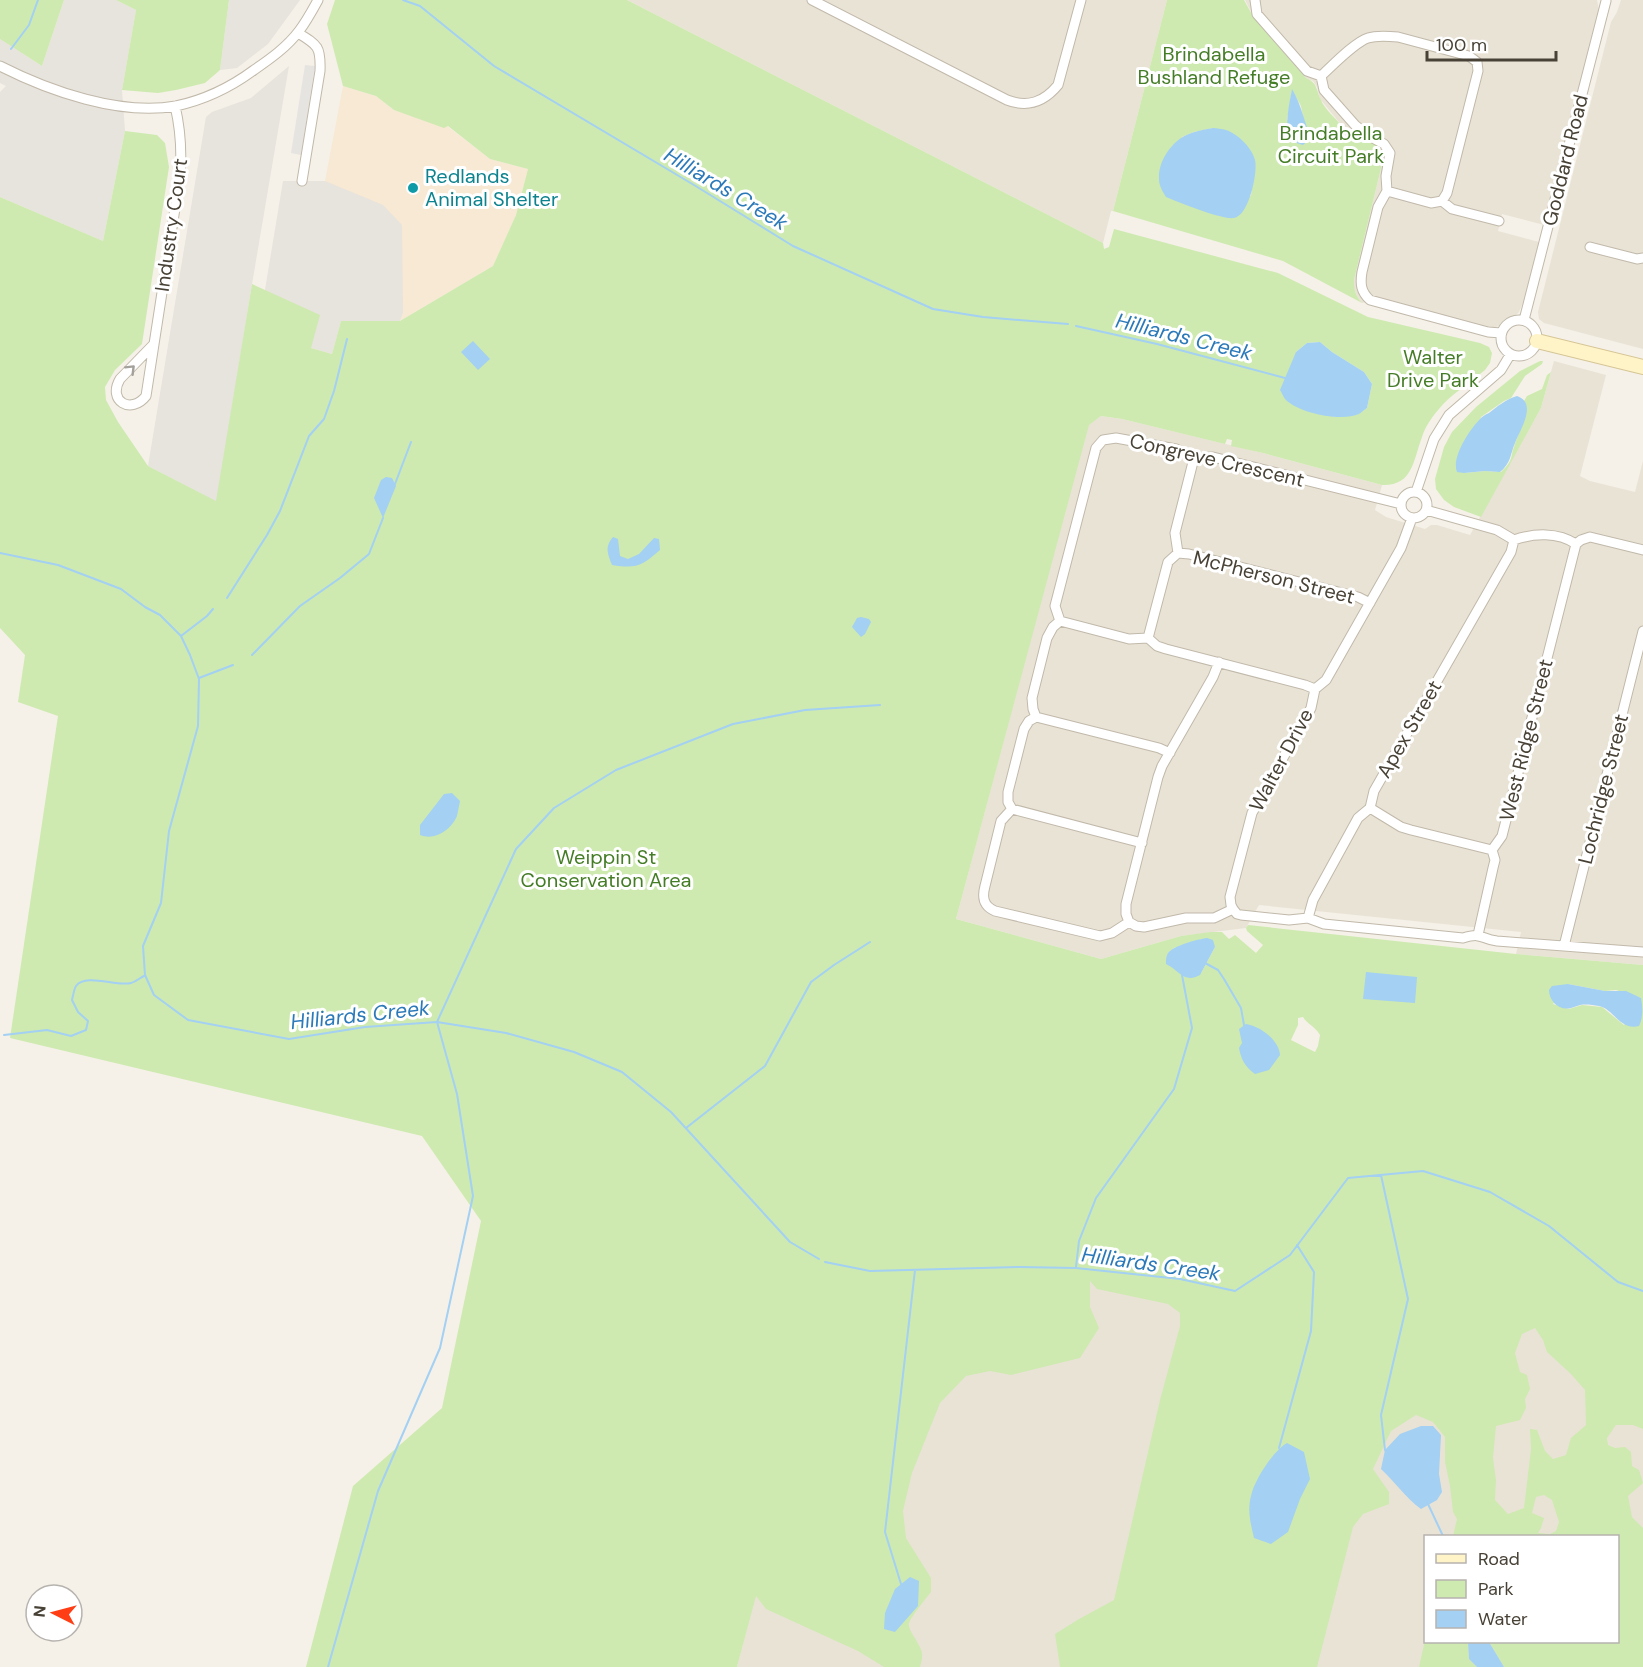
<svg xmlns="http://www.w3.org/2000/svg" width="1643" height="1667" font-family="'DM Sans',sans-serif">
	<rect width="100%" height="100%" fill="#f5f1e8"/>
	<path fill="#e9e3d6" fill-rule="evenodd" d="M627 0H1167L1113 211H1111L1103 243Z
		M1245 0H1597L1599 10 1544 225 1502 214 1498 231 1539 242 1525 298 1519 312 1513 318 1502 325 1493 328 1484 327 1377 300 1362 303 1357 297 1354 288V280L1383 160 1382 152 1373 143 1351 134 1343 127 1320 99 1317 87 1313 81 1306 78 1254 18Z
		M1621 0H1643V349L1544 323 1539 319 1538 312 1611 22 1617 12Z
		M1554 361 1606 375 1580 476 1590 481 1635 492 1643 461V965L1516 954 1521 932 1259 905 1246 928 1181 936 1101 959 956 919 1088 425 1101 416 1122 419 1263 453 1382 485 1375 510 1386 517 1425 529 1431 525H1437L1470 535 1541 408Z
		M1005 1239 1643 1307V1667H737L755 1596ZM1426 1536H1618V1642H1426Z"/>
	<path fill="#f7e9d3" d="M343 86 376 96 394 110 447 126 490 159 528 169 516 215 493 266 400 321 403 313 325 181Z"/>
	<path fill="#e7e3dd" d="M64 0H116L136 10 122 90 125 131 103 241 0 197V92L6 86 0 83V39L42 66Z
		M229 0H300L268 44 237 68 220 70Z
		M289 66 252 284 217 502 148 466 206 117 212 112 251 98Z
		M283 181H325L383 205 402 225 403 313 400 321H341L332 354 311 348 265 290Z"/>
	<path fill="#ceeab0" fill-rule="evenodd" d="M0 0H64L42 66 0 39Z
		M116 0H229L220 70 205 83 176 90 158 93 122 90 136 10Z
		M335 0H627L1103 243 1104 249 1109 247 1114 229 1278 273 1368 317 1480 343 1489 347 1492 353 1490 363 1485 370C1471 382 1449 396 1439 409 1432 417 1425 427 1422 437 1413 461 1413 486 1382 485L1263 453 1231 446 1232 440 1227 439 1225 444 1122 419 1101 416 1089 425 956 919 1101 959 1181 936 1210 932H1222L1229 939 1235 935 1256 953 1263 945 1247 931 1246 928 1248 925 1516 954 1643 965V1429L1633 1425H1616L1607 1438 1608 1445 1615 1448 1625 1447 1631 1452 1632 1466 1639 1470 1643 1483 1628 1496 1632 1517 1643 1528V1667H1504L1489 1642H1618V1536H1453L1457 1519 1453 1512 1450 1486 1445 1462V1437L1433 1422 1416 1415 1391 1431 1373 1469 1389 1492V1504L1363 1514 1353 1527 1317 1667H1060L1055 1634 1079 1619 1114 1600 1160 1400 1180 1326V1313L1168 1304 1097 1289 1090 1281V1307L1099 1328 1080 1358 1011 1375 990 1371 966 1376 940 1403 912 1473 903 1511 906 1538 931 1578V1592C927 1597 911 1617 909 1623 907 1630 921 1644 922 1653 923 1657 921 1663 920 1667H884L858 1651 766 1609 756 1596 737 1667H306L353 1486 442 1408 481 1221 422 1136 10 1038 58 716 18 702 25 655 0 628V197L103 241 125 131 157 135 165 143 169 167 142 344 115 370 105 387 106 400 118 422 148 466 216 501 252 284 320 315 311 348 332 354 341 321H400L493 266 516 215 528 169 490 159 448 126 444 128 394 110 376 96 343 86 327 24ZM1320 342 1332 352 1364 372 1372 384 1367 408 1358 414 1333 417 1296 352 1307 343ZM1202 939 1215 947 1201 973 1178 971 1168 964V953L1174 948ZM1568 984 1605 991 1616 990 1641 998 1624 1025 1602 1007 1582 1005 1569 1009 1553 1004ZM1303 1017C1307 1024 1315 1026 1320 1035L1318 1046 1315 1052 1291 1040 1298 1025V1018ZM1535 1328 1543 1340 1547 1352 1571 1374 1585 1390 1586 1425 1571 1438 1566 1455 1553 1459 1545 1451 1537 1430 1530 1429 1531 1449 1524 1508 1508 1514 1495 1500 1496 1480 1493 1458 1496 1426 1520 1420 1526 1408 1525 1399 1530 1389 1527 1375 1520 1372 1515 1353 1522 1334ZM1544 1495 1552 1500 1559 1522 1556 1531 1550 1534 1538 1533 1541 1528 1544 1518 1532 1513 1536 1497Z
		M1167 0H1244L1254 18 1306 78C1318 83 1316 90 1321 100 1324 108 1336 119 1342 126 1356 141 1380 136 1383 160L1354 280C1354 290 1355 295 1362 303L1283 261 1113 211ZM1292 90 1301 106 1303 117 1287 120ZM1213 128 1253 180 1251 195 1234 218 1222 216 1167 197 1182 137 1194 132Z
		M1540 361H1543L1542 364 1525 376 1511 398 1504 401 1481 417 1464 473 1485 471 1501 472C1504 469 1508 465 1510 461 1512 457 1512 451 1514 447 1518 433 1529 415 1524 401L1527 396 1542 389 1547 375 1551 372 1541 408 1481 517 1454 507 1444 500 1436 489 1435 479 1444 447 1452 432 1476 407 1520 371Z
		M1425 1640 1468 1642 1469 1659 1477 1667H1419Z"/>
	<path fill="#e6e4e0" d="M305 65 315 66 301 155 291 153Z"/>
	<path fill="#a3d0f3" d="M1292 89C1301 104 1304 121 1311 138L1303 145C1300 144 1296 143 1293 141 1282 133 1290 101 1292 89Z
		M1213 128C1217 128 1222 129 1226 130 1238 134 1252 148 1255 160 1258 172 1249 216 1234 218 1222 220 1178 202 1166 197 1163 192 1159 186 1159 179 1158 164 1168 147 1181 138 1190 132 1202 130 1213 128Z
		M473 341 490 359 478 370 461 352Z
		M1320 342 1332 352 1364 372 1372 384 1367 408C1364 410 1362 412 1359 414 1341 422 1298 413 1285 399 1284 398 1281 391 1280 390L1296 352 1307 343Z
		M1517 396C1538 403 1520 430 1515 443 1510 455 1511 463 1500 472L1485 471 1464 473 1457 472C1451 457 1470 429 1481 418 1483 416 1485 415 1489 413 1498 406 1505 400 1517 396Z
		M386 477 392 478 396 486 383 518 374 498 381 480Z
		M613 537 618 539 620 556 628 559 639 554 654 538 659 539 660 550C642 566 636 569 612 565 608 555 604 547 613 537Z
		M861 617 869 619 871 622 865 634 861 637 852 627 857 618Z
		M452 793 460 801C459 806 458 811 457 816 451 830 435 841 420 835V825L444 794Z
		M1207 938 1213 940 1215 947 1200 975C1184 984 1179 970 1166 964 1166 959 1166 957 1168 953 1173 946 1198 939 1207 938Z
		M1366 972 1417 977 1415 1003 1363 999Z
		M1568 984 1605 991H1626L1641 998C1643 1008 1643 1018 1639 1026 1620 1031 1614 1009 1599 1006 1593 1005 1586 1004 1580 1005 1577 1006 1574 1007 1571 1008 1559 1011 1549 1001 1549 990L1552 986Z
		M1246 1024C1260 1026 1279 1040 1280 1055L1269 1070 1255 1074C1245 1067 1241 1059 1239 1048L1242 1043 1239 1029Z
		M1421 1426H1433L1441 1435 1439 1474 1442 1492 1437 1500 1421 1509C1406 1498 1395 1482 1381 1469L1385 1450 1400 1434Z
		M1287 1443 1304 1452 1310 1479 1300 1499 1288 1532 1271 1544 1254 1538C1251 1525 1247 1511 1251 1496 1254 1481 1273 1451 1287 1443Z
		M910 1577 919 1581 918 1606 895 1632 884 1629 885 1613 895 1589Z
		M1468 1642H1489L1504 1667H1477L1469 1659Z"/>
	<g fill="none" stroke-linecap="round" stroke-linejoin="round">
		<path stroke="#a3d0f3" stroke-width="2" d="M403 0 420 6 494 66 694 185 793 246 933 309 983 317 1068 324
			M11 49 29 25 38 0
			M1076 326 1157 344 1285 378
			M395 484 411 442
			M0 553 58 565 121 589 145 607 160 615 181 636 190 655 199 679 198 726 169 831 161 903 143 946 145 975 154 995 188 1020 289 1039 365 1027 437 1022 506 1033 574 1052 622 1072 671 1112 790 1242 819 1259
			M227 598 267 535 280 511 309 436 324 419 334 391 347 339
			M181 636 207 616 213 609
			M252 655 300 606 340 578 369 554 383 518
			M199 678 233 665
			M1205 963 1218 970 1224 979 1241 1008 1244 1025
			M4 1035 47 1030 71 1036 86 1030 88 1021 78 1012 72 1000C73 996 74 989 76 986 86 973 117 987 131 983 135 982 140 978 144 976
			M686 1128 765 1066 811 982 834 965 870 942
			M1381 1175 1408 1299 1381 1415 1385 1450 1387 1453
			M825 1262 870 1271 1019 1267 1076 1268 1180 1279 1235 1291 1290 1255 1348 1178 1423 1171 1490 1192 1549 1226 1618 1282 1643 1291
			M1076 1267 1079 1241 1096 1198 1174 1089 1192 1028 1182 975
			M1279 1448 1311 1331 1314 1272 1297 1245
			M1428 1504 1443 1536
			M901 1584 885 1532 915 1270
			M328 1667 378 1491 440 1348 473 1196 457 1094 437 1022 516 849 554 808 616 770 733 724 805 710 880 705"/>
		<defs>
			<path id="street" d="M812 0 1007 100C1028 108 1044 102 1058 85L1081 0
				M1255 0 1257 14 1307 71 1321 76 1324 90 1355 125 1369 136 1384 144 1390 153 1386 176 1387 191 1378 207 1362 272C1360 284 1361 292 1370 300L1488 332 1501 333
				M298 33C318 45 321 47 320 71L302 181
				M0 66C49 91 120 116 176 106 204 100 231 87 254 70 270 59 287 47 299 31 306 22 312 11 318 0
				M1321 76C1332 66 1355 42 1368 38 1377 35 1388 36 1398 37L1469 56 1477 62 1478 71 1447 193 1442 201 1431 203 1387 191
				M1442 201 1452 209 1499 221
				M1590 247 1637 259 1643 258
				M1501 338a18 18 0 1 1 36 0a18 18 0 1 1-36 0Z
				M1524 320 1606 1
				M153 345 120 379C107 401 131 415 146 396L180 176C182 151 181 131 175 106
				M1401 505a13 13 0 1 1 26 0a13 13 0 1 1-26 0Z
				M1416 492 1434 439 1449 415 1501 370 1510 355
				M1426 510 1497 530 1514 540C1534 533 1558 532 1576 544
				M1412 518 1401 548 1326 680 1315 689 1311 708 1252 813 1230 897 1231 905 1233 909 1237 914 1241 915 1289 920 1308 918 1324 924 1463 938C1483 932 1480 939 1497 941L1643 952
				M1576 544 1581 540 1590 537 1643 550
				M1178 553 1189 554 1358 597 1370 603
				M1060 621 1129 639 1148 638 1157 646 1166 649 1305 685 1315 689
				M1148 638 1168 562 1178 553 1175 533 1194 458
				M1036 717 1159 748 1170 753
				M1370 808 1401 827 1411 830 1492 850
				M1012 809 1142 843
				M1233 909 1214 918H1186L1144 927 1136 926 1129 922 1112 933 1100 936 995 911C983 906 982 897 985 886L1001 821 1012 809 1008 802V792L1024 729 1029 721 1036 717 1033 709 1032 698 1047 638 1053 627 1060 621 1055 606 1096 448 1103 440 1116 438 1176 449 1194 458 1213 457 1401 504
				M1308 918 1313 900 1358 818 1370 808 1374 791 1511 552 1514 540
				M1129 922 1126 914V904L1158 777 1162 766 1213 677 1219 662
				M1478 935 1493 868 1495 860 1492 850 1502 836 1576 544
				M1564 946 1643 631"/>
			<path id="secondary" d="M1537 341 1643 367"/>
		</defs>
		<use href="#street" stroke="#c1b9aa" stroke-width="11"/>
		<use href="#secondary" stroke="#d6c696" stroke-width="16"/>
		<use href="#street" stroke="#fff" stroke-width="9"/>
		<use href="#secondary" stroke="#fff3c8" stroke-width="14"/>
	</g>
	<defs><path id="oneway-chevron" d="M-2-3.5L2.5 0L-2 3.5" fill="none" stroke-width="1.6" stroke-linecap="round" stroke-linejoin="round" transform="scale(1.5)"/></defs>
	<use stroke="#a4a09a" href="#oneway-chevron" transform="translate(131 369) rotate(-45)"/>
	<circle fill="#0f9aa8" stroke="#fff" stroke-width="2" cx="413" cy="188" r="6"/>
	<g text-anchor="middle" stroke-width="6" stroke-linejoin="round" paint-order="stroke">
		<g font-size="20" fill="#457d27" stroke="#fff">
			<text x="1214" y="61">Brindabella<tspan x="1214" dy="23">Bushland Refuge</tspan></text>
			<text x="1331" y="140">Brindabella<tspan x="1331" dy="23">Circuit Park</tspan></text>
			<text x="1433" y="364">Walter<tspan x="1433" dy="23">Drive Park</tspan></text>
			<text x="606" y="864">Weippin St<tspan x="606" dy="23">Conservation Area</tspan></text>
		</g>
		<g font-size="20" fill="#484236" stroke="#fff">
			<text transform="translate(1565 160) rotate(-76)" y="7">Goddard Road</text>
			<text transform="translate(171 225) rotate(-82)" y="7">Industry Court</text>
			<text transform="translate(1217 460) rotate(13)" y="7">Congreve Crescent</text>
			<text transform="translate(1274 577) rotate(14)" y="7">McPherson Street</text>
			<text transform="translate(1409 729) rotate(-60)" y="7">Apex Street</text>
			<text transform="translate(1526 740) rotate(-76)" y="7">West Ridge Street</text>
			<text transform="translate(1281 760) rotate(-62)" y="7">Walter Drive</text>
			<text transform="translate(1603 789) rotate(-76)" y="7">Lochridge Street</text>
		</g>
		<g font-size="20" fill="#0d838f" stroke="#fff" text-anchor="start">
			<text x="425" y="183">Redlands<tspan x="425" dy="23">Animal Shelter</tspan></text>
		</g>
		<g font-size="21" font-style="italic" fill="#2b79b9" stroke="#fff">
			<text transform="translate(726 189) rotate(31)" y="7">Hilliards Creek</text>
			<text transform="translate(1184 337) rotate(14)" y="7">Hilliards Creek</text>
			<text transform="translate(360 1015) rotate(-6)" y="7">Hilliards Creek</text>
			<text transform="translate(1151 1264) rotate(8)" y="7">Hilliards Creek</text>
		</g>
	</g>
	<rect x="1424" y="1535" width="195" height="108" fill="#ffffff" stroke="#b6b3af" stroke-width="1.5"/>
	<rect x="1436" y="1554" width="30" height="9" fill="#fff3c8" stroke="#b6b3af" stroke-width="1.5"/>
	<text x="1478" y="1565" font-size="18" fill="#484236">Road</text>
	<rect x="1436" y="1580" width="30" height="18" fill="#ceeab0" stroke="#b6b3af" stroke-width="1.5"/>
	<text x="1478" y="1595" font-size="18" fill="#484236">Park</text>
	<rect x="1436" y="1610" width="30" height="18" fill="#a3d0f3" stroke="#b6b3af" stroke-width="1.5"/>
	<text x="1478" y="1625" font-size="18" fill="#484236">Water</text>
	<g transform="translate(54 1613) rotate(276)"><circle r="28" fill="#ffffff" stroke="#b6b3af" stroke-width="1.5"/>
	<path d="M0-4.5L10 22L0 15L-10 22Z" fill="#ff3e15"/>
	<text y="-9" font-size="16" font-weight="bold" text-anchor="middle" fill="#484236">N</text>
	</g>
	<path d="M1427 51v9h129v-9" fill="none" stroke="#484236" stroke-width="3"/>
	<text x="1436" y="51" font-size="18" fill="#484236" stroke="#ffffff" stroke-width="4.5" paint-order="stroke">100 m</text>
</svg>
